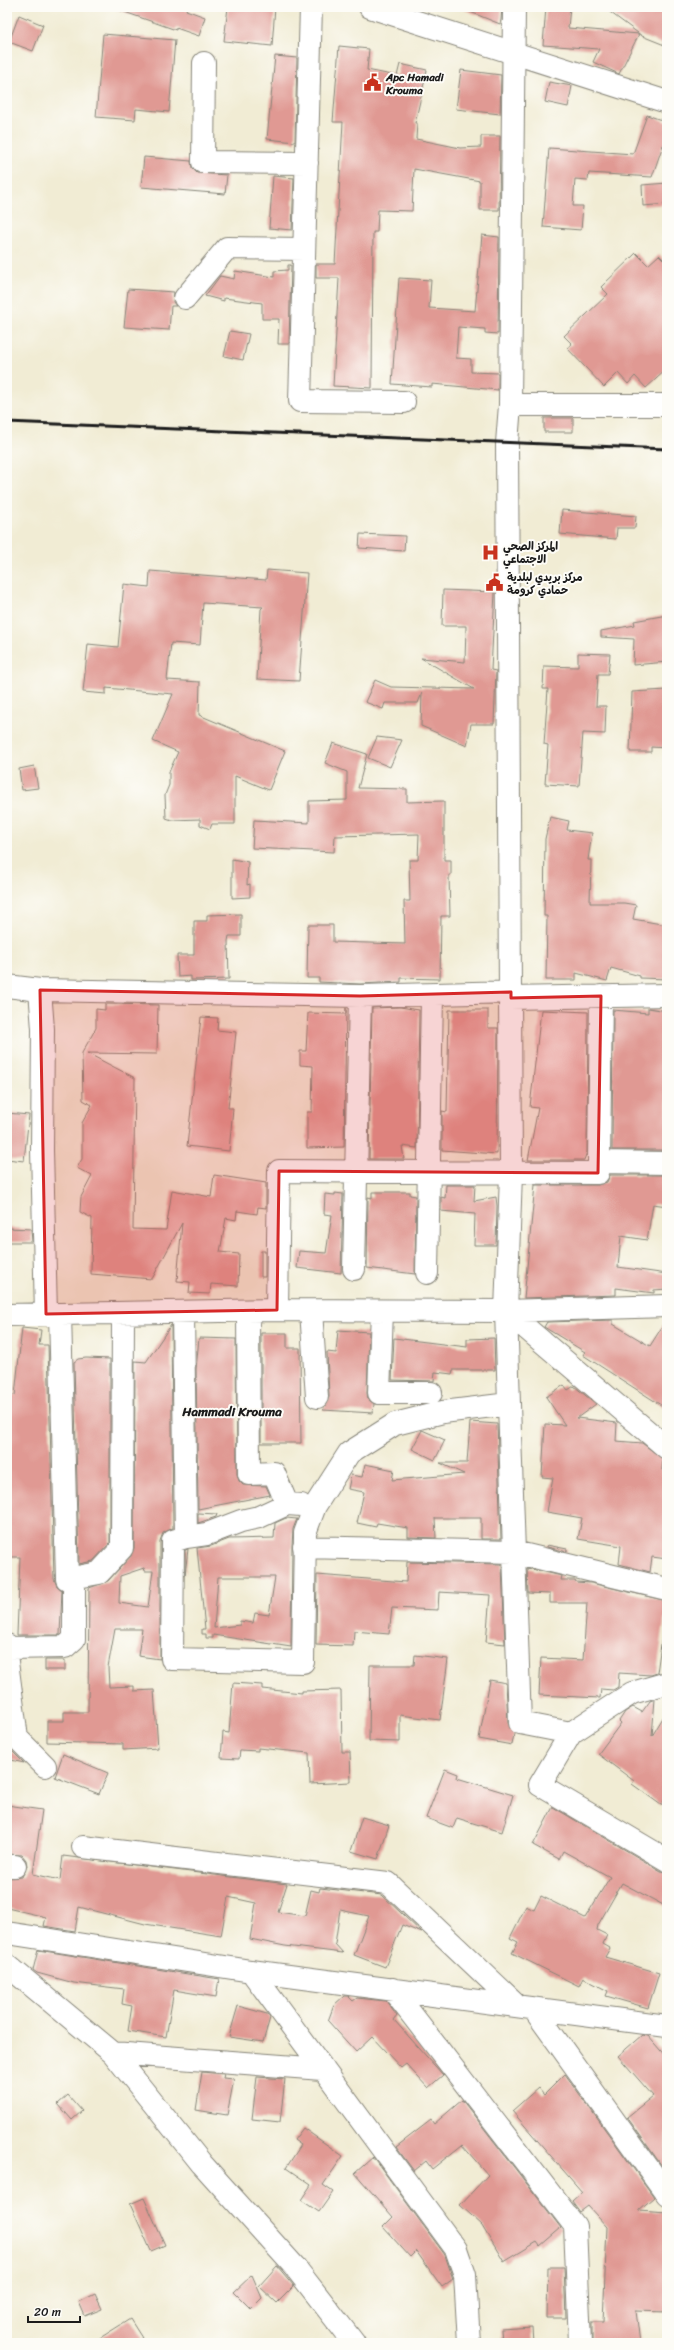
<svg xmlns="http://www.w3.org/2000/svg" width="674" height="2350" font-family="Sriracha,'Playpen Sans Arabic',sans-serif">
	<rect width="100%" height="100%" fill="#fdfcf7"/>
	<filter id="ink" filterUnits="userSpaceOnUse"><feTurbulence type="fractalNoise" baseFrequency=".025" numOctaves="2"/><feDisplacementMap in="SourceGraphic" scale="8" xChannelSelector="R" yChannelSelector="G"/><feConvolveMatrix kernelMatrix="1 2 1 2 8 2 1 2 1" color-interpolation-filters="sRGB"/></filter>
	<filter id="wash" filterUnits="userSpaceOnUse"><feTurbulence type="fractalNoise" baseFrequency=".012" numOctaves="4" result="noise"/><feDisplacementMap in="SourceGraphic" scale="16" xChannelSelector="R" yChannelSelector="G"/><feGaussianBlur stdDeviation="0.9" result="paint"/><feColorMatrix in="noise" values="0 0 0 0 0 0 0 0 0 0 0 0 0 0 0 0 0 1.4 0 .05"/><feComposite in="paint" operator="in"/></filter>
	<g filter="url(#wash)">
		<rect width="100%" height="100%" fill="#f1ecd4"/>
		<g id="blocks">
			<path fill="#e09993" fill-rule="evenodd" d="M116 7H187L186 10 205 17 199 36 176 28V30L116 9Z
				M228 7H275L272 46 224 41Z
				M458 7H502L501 20 500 24Z
				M546 7H570L568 28 639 34 619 74 593 62 599 49 543 45Z
				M603 7H667V46L642 36Z
				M19 15 43 25 33 51 9 42Z
				M103 34 175 40 169 112 136 109 135 120 96 117Z
				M339 46 369 49 367 70 397 76 400 64 427 70 415 123H417L416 139 460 148 481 147V136H500L499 210H480V181L414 169 412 211 378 210 377 232H373L372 388 333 386 339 278H316V264H335L343 122H333Z
				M275 56 297 58 295 142 267 139Z
				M461 70 501 75 500 114 456 109Z
				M549 82 572 86 568 107 545 102Z
				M647 115 667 122V146L663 145 652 177 589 173 588 180 575 179 573 206H583L581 230 543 227 549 148 633 154Z
				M144 157 191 161 192 168 197 173 227 175 225 194 141 187Z
				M273 176 294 178 292 230 269 228Z
				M667 183V204L643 206 642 185Z
				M482 235 499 237 498 334 485 333V329L458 327 456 358 471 359V372L498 373V390L432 384V387L392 384 399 278 431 280 429 308 475 311Z
				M636 253 648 265 659 255 667 263V369L646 388 635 376 628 384 618 373 604 387 567 348 572 344 564 336 608 294 601 287Z
				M288 265H291L289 344H278L279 319H262V303L224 298V301L205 296 220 276 234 279 235 271 274 277V271L288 270Z
				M128 289 174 292 173 302 176 306H171L169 330 124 327Z
				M230 331 249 334 243 360 224 356Z
				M544 418H573V432H544Z
				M562 510 636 516 635 528H617L616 539 560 534Z
				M360 534 405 536 404 551 359 548Z
				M267 570 307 573 299 681 257 679 261 609 263 607 203 603 200 645 171 643 167 680 200 682 199 715 285 751 269 790 235 776V824H212L210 829 200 825V819L172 820 166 818 165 795 169 785V772L178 752 153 741 173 694 106 688V694L83 692 88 644 118 647 124 584 149 587 150 571 266 580Z
				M443 590 495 592 491 670 496 671 494 724H471L467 746 421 726 422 693 418 703H385L383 709 365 702 375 680 391 687 474 689 421 658 465 662 466 626H442Z
				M667 615V662L633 665 634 639 601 637V631L635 625 634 621Z
				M578 653 610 654 608 674H598L596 706H606L605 734 583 733 579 786 545 784 548 745 544 744 548 689H543L544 666 578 667Z
				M667 690V748L651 747V752H630L632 692Z
				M377 737 402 740 390 767 368 758Z
				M333 743 367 754 358 788 407 789V802L444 801V860H451V875H449L450 916H441L440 979 401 978V982L360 984 319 982V978H307L308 925H333V942L405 944 404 901H410L409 860H418L419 834 335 836 334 852 252 848 254 820 309 823V801L347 800V772L325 763Z
				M34 766 38 788 22 790 19 769Z
				M550 817 569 821 567 830 592 833 588 860H591L590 903H624L636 905 633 919 667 925V979L640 978V976L611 968 607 981 576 973V980H546L547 916H544L545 839Z
				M232 859 248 862 247 885 250 884V897L232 898Z
				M241 914V936H229L228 941 229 979 191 980V976L178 977 177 955H194V921H207V915Z
				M105 1004 158 1005 157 1054 87 1053 135 1078 133 1229 166 1230 172 1190 211 1197 214 1175 266 1183V1208L258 1207 257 1214 237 1211 236 1220 226 1218 220 1252 239 1254 238 1286 211 1284 210 1294 189 1293 190 1282 177 1281 182 1223 152 1279 91 1274 92 1218 80 1212 81 1197 92 1176 77 1168 82 1159V1123L92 1105 83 1100 82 1053 96 1028V1009L105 1010Z
				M400 1007 419 1010 417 1148 402 1146 404 1159H369L372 1008Z
				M346 1008 344 1147 307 1148V1112H312L313 1066 300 1065V1051H306L308 1013 346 1014Z
				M648 1008 667 1011V1150H612L613 1010 648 1013Z
				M449 1010H488V1028H498L497 1154 442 1150V1111L447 1112Z
				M541 1010 588 1012 587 1152 584 1160H528L538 1108 530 1107Z
				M201 1017 218 1018 217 1030 236 1032 228 1108H233L229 1151 187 1146Z
				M7 1113 29 1115 24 1161 7 1159Z
				M610 1175H667V1206L653 1204 647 1240 621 1236 618 1267 667 1274V1289L654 1290V1293L616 1288V1295L524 1298 535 1185H598L607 1182Z
				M446 1185H475L474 1201 496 1197 497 1206 496 1245H474L475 1214 441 1211V1197L445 1198Z
				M372 1192H410V1195L416 1196 415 1274 367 1268 368 1197 372 1198Z
				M335 1193 343 1194 341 1273 297 1268 299 1251 326 1253 332 1215 324 1214 325 1194 335 1195Z
				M7 1228 31 1229 32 1242H7Z
				M261 1251H265V1277H261Z
				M667 1319V1409L583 1355 585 1352 544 1327 547 1322 613 1320V1324L650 1346Z
				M171 1325 173 1528 163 1533 160 1541V1659L138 1656 142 1629H115L108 1667 109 1687 134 1686V1691L154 1690 158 1748 123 1750V1744L47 1742V1721H64V1712H88L89 1588 108 1581 131 1556 134 1548 135 1361 146 1362ZM144 1568 145 1571H153L148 1607 119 1603 120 1576Z
				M22 1328 41 1330 39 1345H48L54 1579 57 1586 62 1590 60 1635H17L20 1557H7V1394L15 1395Z
				M338 1330 369 1332 367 1393 368 1399 374 1404 373 1413 323 1410 329 1397 327 1352 336 1353Z
				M261 1333H287V1348H300L301 1443H261Z
				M199 1338 236 1339 237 1474 239 1481 243 1485 266 1486 270 1495 198 1509 196 1369Z
				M394 1338 467 1347V1339L494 1338 495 1370H453L452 1374 435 1372 434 1381 392 1380Z
				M86 1358 110 1359V1543L93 1561 79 1564 74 1362 78 1359Z
				M564 1385 568 1390 574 1386 596 1404 577 1418 617 1423 616 1441 642 1443 663 1459 662 1470 667 1471V1559L652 1557 650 1572 619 1564 621 1546 578 1539 582 1518 547 1512 553 1478 542 1477 545 1424 565 1425 546 1397Z
				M470 1422 497 1424 501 1539H481V1518H435L436 1538 408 1537V1528L377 1523 376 1527 357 1523 364 1492 348 1489 351 1475 362 1477 365 1464 394 1470 392 1480 464 1474 440 1463H467Z
				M422 1430 445 1440 435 1460 412 1449Z
				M198 1513 217 1514 216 1517 198 1523Z
				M286 1518 297 1519 293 1529 292 1546 291 1647 213 1635V1638H206V1634H202V1629H205L197 1548 211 1546 229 1539 274 1538 275 1523ZM218 1577H275L269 1615 255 1613 253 1623 240 1621V1625L214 1628Z
				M547 1545 567 1549V1552L547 1547Z
				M188 1549 185 1575V1550Z
				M407 1562 502 1564 505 1644 486 1642 490 1595 439 1592 438 1610 392 1608 389 1634 354 1631 353 1646 316 1645 317 1575 406 1582Z
				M527 1568 562 1576 561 1580H575L576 1582 591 1583 667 1601 657 1673 651 1675 619 1673 618 1687 613 1690 601 1689 600 1698 539 1695 541 1658 583 1660 587 1603H550V1594L528 1593Z
				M415 1655 448 1659 440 1720 400 1715V1742L369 1741 370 1665H414Z
				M45 1660H65V1670H45Z
				M490 1680 506 1683 508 1723 514 1734 512 1745 479 1739Z
				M233 1683 262 1685V1689L302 1693V1691L341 1690 342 1752H350L351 1782 310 1784 309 1753 258 1748V1751L240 1750 239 1759 221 1758 223 1732 229 1733Z
				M655 1699 652 1736 667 1711V1796L661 1805 632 1784 634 1781 598 1754 621 1723 619 1721 625 1712 633 1707 642 1712 650 1701Z
				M8 1747 24 1763 7 1759Z
				M63 1754 108 1773 99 1794 55 1777Z
				M445 1769 458 1774 457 1778 513 1795 502 1832 457 1818 453 1828 426 1818Z
				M7 1805 42 1810 33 1874 60 1880 63 1856 287 1884 278 1912 305 1916 311 1890 319 1892 320 1888 382 1895 422 1933 402 1925 385 1967 354 1955 369 1916 340 1910 335 1944 343 1953 285 1946 250 1939 256 1903 228 1897 221 1936 145 1924 79 1907 75 1931 44 1926 46 1917 7 1908V1878L22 1877 27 1866 26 1860 22 1855 7 1854Z
				M553 1807 661 1871 667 1872V1907L622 1883 598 1925 597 1930 607 1935 603 1944 610 1948 605 1957 659 1973 648 2008 606 1996 608 1991 583 1978 579 1986 512 1953 518 1942 510 1938 526 1906 534 1910 541 1896 585 1918 610 1877 563 1851 559 1859 533 1845Z
				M362 1817 389 1825 378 1859 351 1851Z
				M38 1950 219 1979 216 1997 174 1990 166 2037 128 2031 132 2006 122 2004 124 1989 74 1983 37 1973 33 1970Z
				M344 1996H348L353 2001 357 1998 386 2001 397 2016 394 2020 443 2075 428 2088 406 2064 401 2068 372 2037 356 2052 328 2021 334 2005Z
				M238 2006 267 2014 270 2018 263 2042 229 2037Z
				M642 2035 648 2036 667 2058V2173L627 2117 653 2096 618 2056Z
				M202 2072 224 2074 223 2078 234 2079 227 2115 196 2110Z
				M565 2074 654 2197 639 2210 667 2212V2312L636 2311 640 2343H592V2322H603L607 2227 588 2206 580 2212 572 2201 582 2192 512 2111 538 2088 544 2095Z
				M257 2077 285 2079 280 2122 252 2119Z
				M68 2095 82 2111 72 2120 58 2104Z
				M462 2100 561 2228 540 2246 537 2242 504 2262 482 2225 460 2205 488 2175 462 2145 432 2169 426 2161 414 2171 396 2147 431 2120 434 2124Z
				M303 2128 343 2156 323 2185 333 2192 319 2212 301 2200 311 2185 286 2168 301 2145 294 2140Z
				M373 2157 445 2255 453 2279 442 2287 416 2251 410 2257 383 2227 393 2217 355 2173Z
				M144 2198 165 2245 151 2251 130 2204Z
				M277 2266 294 2286 277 2303 259 2286Z
				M548 2267H564L566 2318H547Z
				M252 2275 262 2298 251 2309 234 2292Z
				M95 2294 102 2309 85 2316 79 2302Z
				M130 2319 142 2338 134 2343H92Z
				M532 2327 533 2343H502L501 2329Z"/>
		</g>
	</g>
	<g filter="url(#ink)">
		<use href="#blocks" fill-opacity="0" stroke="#868478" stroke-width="1"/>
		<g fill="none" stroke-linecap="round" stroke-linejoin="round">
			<defs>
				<path id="minor" d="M311 7 300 401 404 402
					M204 63 203 162 307 163
					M185 298 227 248 304 249
					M510 405H667
					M7 986 40 990 43 1029 42 1150 46 1314
					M40 990 360 996
					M601 996 599 1162 667 1163
					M511 998 667 995
					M354 1269 360 996 511 992
					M427 1273 432 995
					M277 1310 279 1171 598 1173 599 1162
					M248 1311 249 1474 274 1473 287 1504
					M311 1311 317 1397
					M382 1311 379 1393H431
					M506 1311 667 1448
					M506 1311 667 1306
					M183 1312 186 1537 173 1541 172 1659 303 1662 305 1533 315 1506 349 1453 395 1424 443 1412 509 1404 506 1311
					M60 1314 67 1579 99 1573 122 1548 123 1314
					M7 1315 277 1310 506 1311 511 1174 507 443 510 405 514 7
					M186 1537 207 1534 241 1521 259 1517 287 1504 301 1505
					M304 1547 514 1552 509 1404
					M7 1645 9 1648 65 1647 74 1639V1578
					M7 1662 17 1738 45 1766
					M667 1683 632 1693 571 1733 540 1785 667 1860
					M571 1733 520 1723 514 1552 667 1589
					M83 1847 388 1883 518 2006
					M7 1866H15
					M7 1933 251 1971 667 2026
					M7 1965 113 2053 202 2164 295 2267 354 2343
					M251 1971 456 2249 465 2275 469 2343
					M392 1989 575 2226 580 2343
					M533 2008 667 2194
					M113 2053 322 2069"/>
				<path id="major" d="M370 7 667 102"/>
			</defs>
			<use href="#minor" stroke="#868478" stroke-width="24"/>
			<use href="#major" stroke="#868478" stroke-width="24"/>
			<use href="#minor" stroke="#fff" stroke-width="22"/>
			<use href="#major" stroke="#fff" stroke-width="22"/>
			<path stroke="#1c1c1c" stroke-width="3" d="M7 422 667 449"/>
		</g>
	</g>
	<path fill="#d62828" fill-opacity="0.2" stroke="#d62828" stroke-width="3" stroke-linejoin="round" d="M40 990 360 996 511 992V998L601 996 598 1173 279 1171 277 1310 46 1314Z"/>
	<defs>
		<symbol id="civic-bare" viewBox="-9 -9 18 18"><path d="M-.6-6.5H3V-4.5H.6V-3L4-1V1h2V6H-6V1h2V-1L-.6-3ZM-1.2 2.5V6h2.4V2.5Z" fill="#c8321e" stroke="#fdfcf7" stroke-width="2.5" paint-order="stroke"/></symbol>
		<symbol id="hospital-bare" viewBox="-9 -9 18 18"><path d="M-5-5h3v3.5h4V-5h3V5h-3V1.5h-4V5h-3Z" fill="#c8321e" stroke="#fdfcf7" stroke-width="2.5" paint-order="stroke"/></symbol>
	</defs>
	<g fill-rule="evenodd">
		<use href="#civic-bare" x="360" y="70" width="25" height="25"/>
		<use href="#hospital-bare" x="478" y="540" width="25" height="25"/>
		<use href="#civic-bare" x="482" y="570" width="25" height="25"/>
	</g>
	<g text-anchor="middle" stroke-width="4" stroke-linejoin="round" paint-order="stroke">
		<g font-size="11" font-weight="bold" fill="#1c1c1c" stroke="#fdfcf7" text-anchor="start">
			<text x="386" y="81">Apc Hamadi<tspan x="386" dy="13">Krouma</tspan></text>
			<text x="503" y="550">المركز الصحي<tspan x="503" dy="13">الاجتماعي</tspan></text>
			<text x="507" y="581">مركز بريدي لبلدية<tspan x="507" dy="13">حمادي كرومة</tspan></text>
		</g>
		<g font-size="13" font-weight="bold" fill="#1c1c1c" stroke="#fdfcf7">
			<text x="232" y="1416">Hammadi Krouma</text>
		</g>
	</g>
	<rect width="674" height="2350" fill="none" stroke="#fdfcf7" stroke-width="24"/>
	<path d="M28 2316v6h52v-6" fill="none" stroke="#1c1c1c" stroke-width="2"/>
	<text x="34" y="2316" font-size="12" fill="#1c1c1c" stroke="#fdfcf7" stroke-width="3" paint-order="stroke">20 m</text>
</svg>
